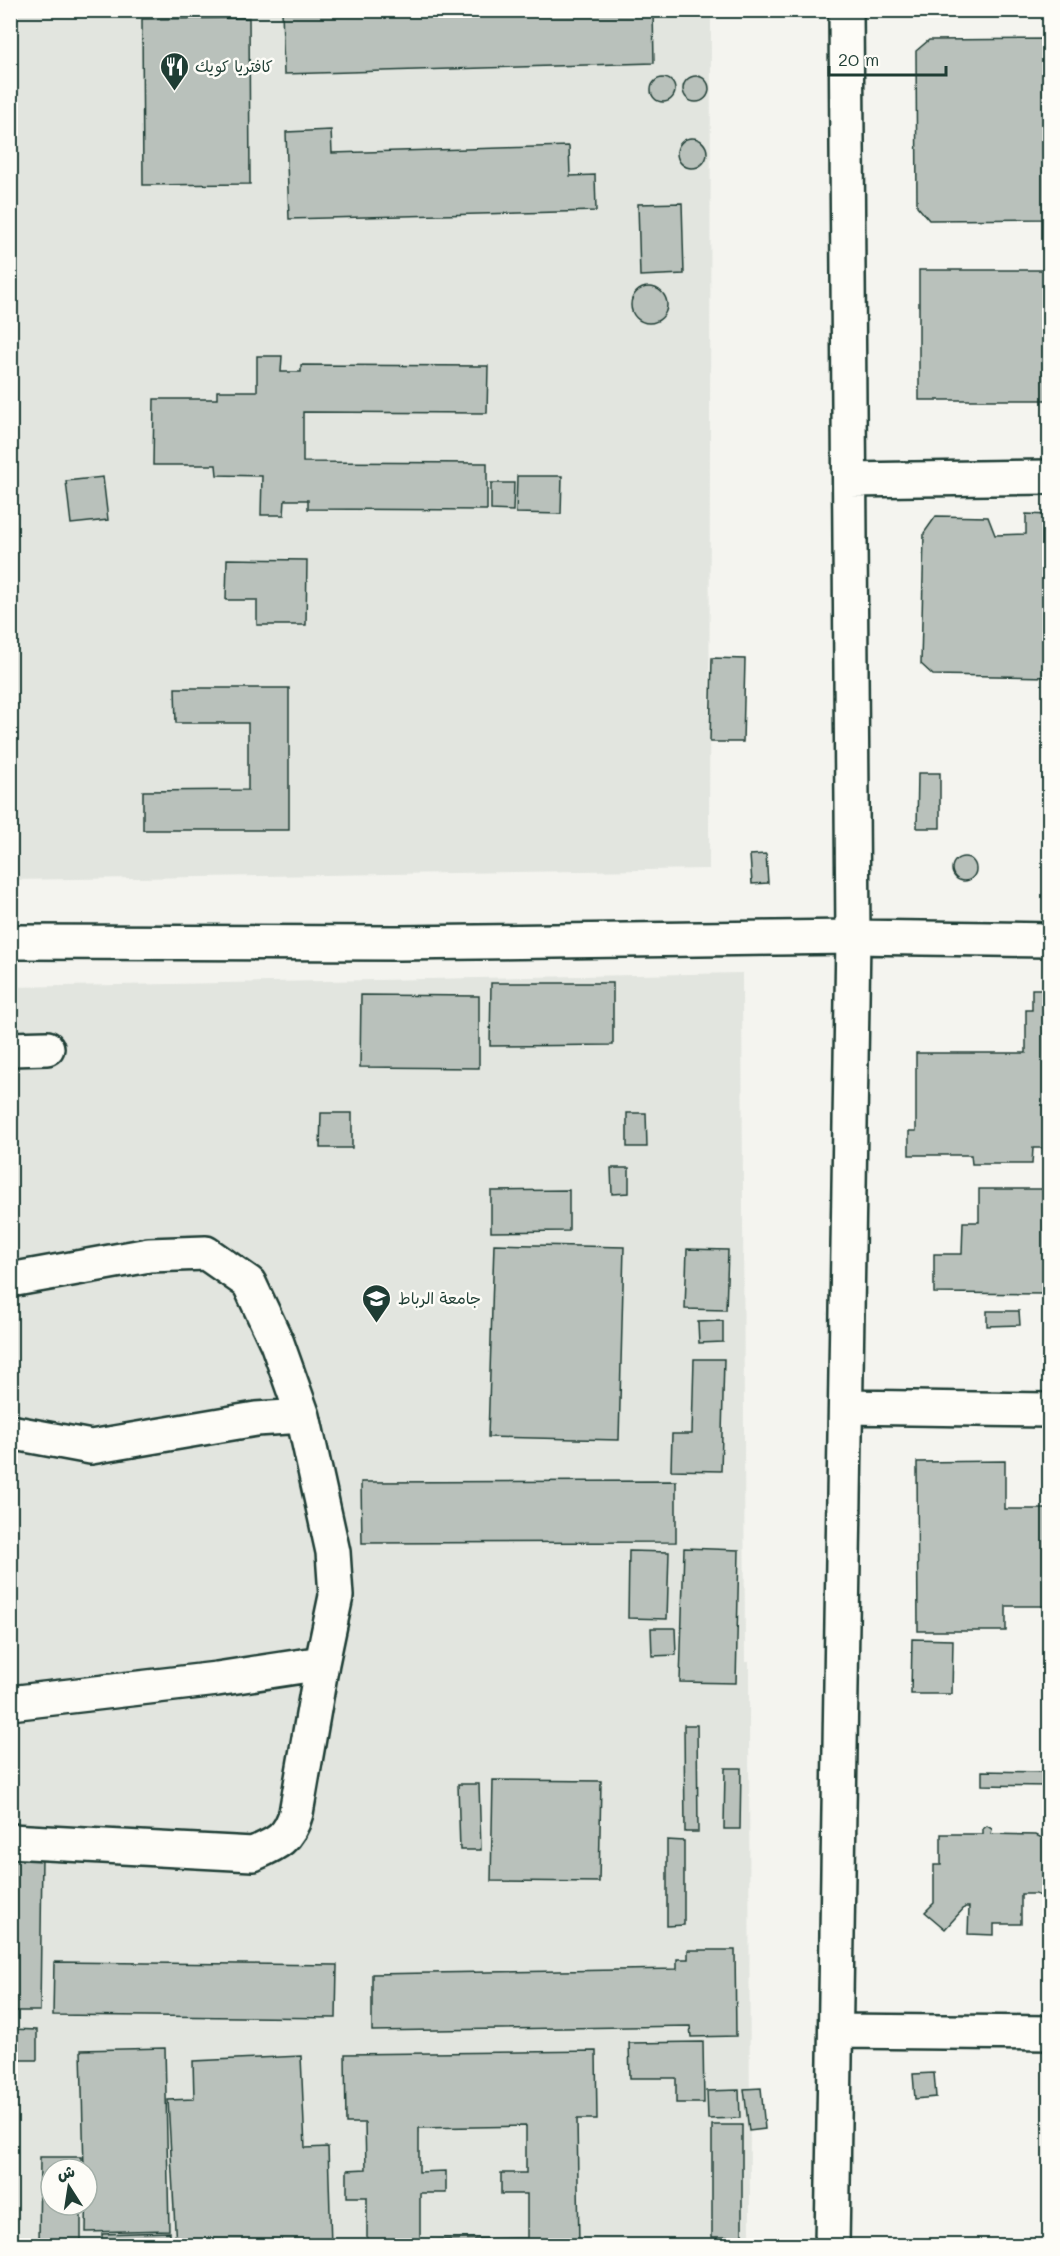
<svg xmlns="http://www.w3.org/2000/svg" width="1060" height="2256" font-family="Mali,'Playpen Sans Arabic',sans-serif">
	<rect width="100%" height="100%" fill="#f4f4ef"/>
	<filter id="ink" filterUnits="userSpaceOnUse"><feTurbulence type="fractalNoise" baseFrequency=".0167" numOctaves="2"/><feDisplacementMap in="SourceGraphic" scale="12" xChannelSelector="R" yChannelSelector="G"/><feConvolveMatrix kernelMatrix="1 2 1 2 8 2 1 2 1" color-interpolation-filters="sRGB"/></filter>
	<g filter="url(#ink)">
		<path fill="#e2e5df" fill-rule="evenodd" d="M10 11H711L709 869 11 880Z
			M742 973 745 1662H749L750 2245H11L10 987ZM51 2169H87V2205H51Z"/>
		<path fill="#b9c1bb" stroke="#1f3d34" stroke-width="1.5" fill-rule="evenodd" d="M282 10H653L654 63 284 74Z
			M249 18 250 184 143 185 142 19Z
			M1050 39V219L929 220 917 206 916 51 929 40Z
			M683 89a13 13 0 1 1 26 0a13 13 0 1 1-26 0Z
			M651 90a12 12 0 1 1 24 0a12 12 0 1 1-24 0Z
			M331 130 332 153 569 146 570 176 595 175 596 211 289 219 286 132Z
			M677 153a15 15 0 1 1 30 0a15 15 0 1 1-30 0Z
			M682 203 684 274 640 276 638 204Z
			M919 270H1050V400H919Z
			M631 305a18 18 0 1 1 36 0a18 18 0 1 1-36 0Z
			M257 356H282L281 372H301V365L488 366 487 413 303 412V462L487 463V510L308 509V500H285L284 515H261L262 476 217 475 216 465H153L154 399H217V391H257Z
			M517 476H562L561 514 516 513Z
			M103 477 108 520 71 524 66 481Z
			M491 483H514L513 511 491 510Z
			M1026 514 1050 515V677L933 675 921 664 924 533 936 516 988 517 995 535 1026 534Z
			M227 559 307 560 306 625H257V600H226Z
			M712 658 745 659 743 742H710Z
			M175 688H289V830H143V791L248 790V723H176Z
			M918 773H940V828H917Z
			M766 854 768 883 752 884 750 855Z
			M952 869a12 12 0 1 1 24 0a12 12 0 1 1-24 0Z
			M491 983H613V1045L490 1046Z
			M1032 989H1050V1148H1033L1032 1164H972L971 1155H909V1131H916V1053H1026V1010H1032Z
			M361 995 479 996V1068L360 1067Z
			M321 1113H352V1148H320Z
			M627 1113H646L647 1147H627Z
			M611 1168H629V1193L612 1194Z
			M979 1189H1050V1294L934 1293V1254H962L963 1222H979Z
			M569 1190V1231L491 1232V1191Z
			M494 1244 624 1247 619 1440 488 1437Z
			M687 1249 728 1250 726 1310 685 1309Z
			M987 1311H1019L1020 1325 987 1326Z
			M723 1321V1342L699 1343 698 1322Z
			M694 1359H724L721 1471 671 1470 672 1434H692Z
			M1005 1461V1509H1048L1050 1606H1006V1631H918L917 1462Z
			M676 1481V1542L362 1543 361 1482Z
			M684 1548 739 1550 736 1683 680 1682Z
			M629 1551 669 1552 667 1619 628 1618Z
			M651 1628H675L676 1655 652 1656Z
			M912 1639 953 1640 952 1694H911Z
			M684 1725H697L698 1832H685Z
			M725 1768H741L740 1829H724Z
			M982 1771 1050 1772V1786L982 1785Z
			M493 1780 601 1781 599 1882 491 1881Z
			M458 1784H479L481 1850H460Z
			M987 1826 992 1829 991 1834 1036 1835 1050 1842V1899L1035 1894H1021V1924H994V1935L968 1934 969 1907H965L945 1929 925 1912 934 1903V1865H941V1834H983V1829Z
			M667 1840 684 1841V1925L667 1926Z
			M10 1854 42 1855 40 2011H10Z
			M688 1950H735L736 2036 691 2037 690 2026 372 2031V1974L677 1969V1959H688Z
			M54 1962 337 1965 336 2018 53 2015Z
			M10 2029 37 2030V2060H10Z
			M703 2042 704 2103H676V2078H630L629 2043Z
			M165 2048 169 2230 86 2232 87 2169H84L81 2050Z
			M596 2051 597 2119H577L579 2246H367V2197H347V2170L366 2169 365 2123H346L345 2054ZM526 2126V2173H501V2194H527V2238L420 2240V2193H446V2171L419 2172V2128Z
			M301 2056 305 2148 328 2147 331 2246H176L168 2100 194 2099 193 2061Z
			M934 2073 936 2097 915 2099 913 2074Z
			M761 2088 765 2129 749 2131 744 2089Z
			M739 2090 740 2118 708 2119 707 2091Z
			M712 2125H742V2237H712Z
			M40 2157H81V2169H51V2205H81V2246H39Z
			M170 2232V2246H102V2234Z"/>
		<g fill="none" stroke-linecap="round" stroke-linejoin="round">
			<defs>
				<path id="minor" d="M850 480 1050 477
					M10 942 399 943 853 937 1050 940
					M10 1049 47 1048
					M10 1280 149 1255 206 1253 249 1283 277 1343 303 1416 333 1552 336 1596 322 1663 296 1813C289 1839 276 1844 253 1854L10 1841
					M846 1407 1050 1410
					M10 1432 91 1447 256 1419 303 1416
					M10 1703 217 1679 322 1663
					M836 2031 1050 2033
					M832 2246 853 937 846 10"/>
			</defs>
			<use href="#minor" stroke="#1f3d34" stroke-width="38"/>
			<use href="#minor" stroke="#fdfcf7" stroke-width="33"/>
		</g>
	</g>
	<defs>
		<symbol id="restaurant-pin" viewBox="-11 -11 22 30"><path d="M0 17L-7.5 6A9.5 9.5 0 1 1 7.5 6Z" fill="#1f3d34" stroke="#fdfcf7"/><path d="M-5-6h1v4h1v-4h1v4h1v-4h1v5L-1.5 .5V6h-2V.5L-5-1ZM5-6V6H3V1.5H1.5Q1.5-4 5-6Z" fill="#fff"/></symbol>
		<symbol id="university-pin" viewBox="-11 -11 22 30"><path d="M0 17L-7.5 6A9.5 9.5 0 1 1 7.5 6Z" fill="#1f3d34" stroke="#fdfcf7"/><path d="M0-5L7-2L0 1L-7-2ZM-4 1L0 2.5L4 1V4Q0 6-4 4Z" fill="#fff"/></symbol>
	</defs>
	<g fill-rule="evenodd">
		<use href="#restaurant-pin" x="158" y="50" width="33" height="45"/>
		<use href="#university-pin" x="360" y="1282" width="33" height="45"/>
	</g>
	<g text-anchor="middle" stroke-width="5" stroke-linejoin="round" paint-order="stroke">
		<g font-size="16" fill="#1f3d34" stroke="#fdfcf7" text-anchor="start">
			<text x="195" y="72">كافتريا كويك</text>
			<text x="398" y="1304">جامعة الرباط</text>
		</g>
	</g>
	<rect width="1060" height="2256" fill="none" stroke="#fdfcf7" stroke-width="36"/>
	<rect x="18" y="18" width="1024" height="2220" fill="none" stroke="#1f3d34" stroke-width="2" filter="url(#ink)"/>
	<g transform="translate(69 2187) rotate(348)"><circle r="28" fill="#fdfcf7" stroke="#a4b0a9" stroke-width="1.5"/>
	<path d="M0-4.5L10 22L0 15L-10 22Z" fill="#1f3d34"/>
	<text y="-9" font-size="16" font-weight="bold" text-anchor="middle" fill="#1f3d34">ش</text>
	</g>
	<path d="M829 66v9h117v-9" fill="none" stroke="#1f3d34" stroke-width="3"/>
	<text x="838" y="66" font-size="18" fill="#1f3d34" stroke="#fdfcf7" stroke-width="4.5" paint-order="stroke">20 m</text>
</svg>
